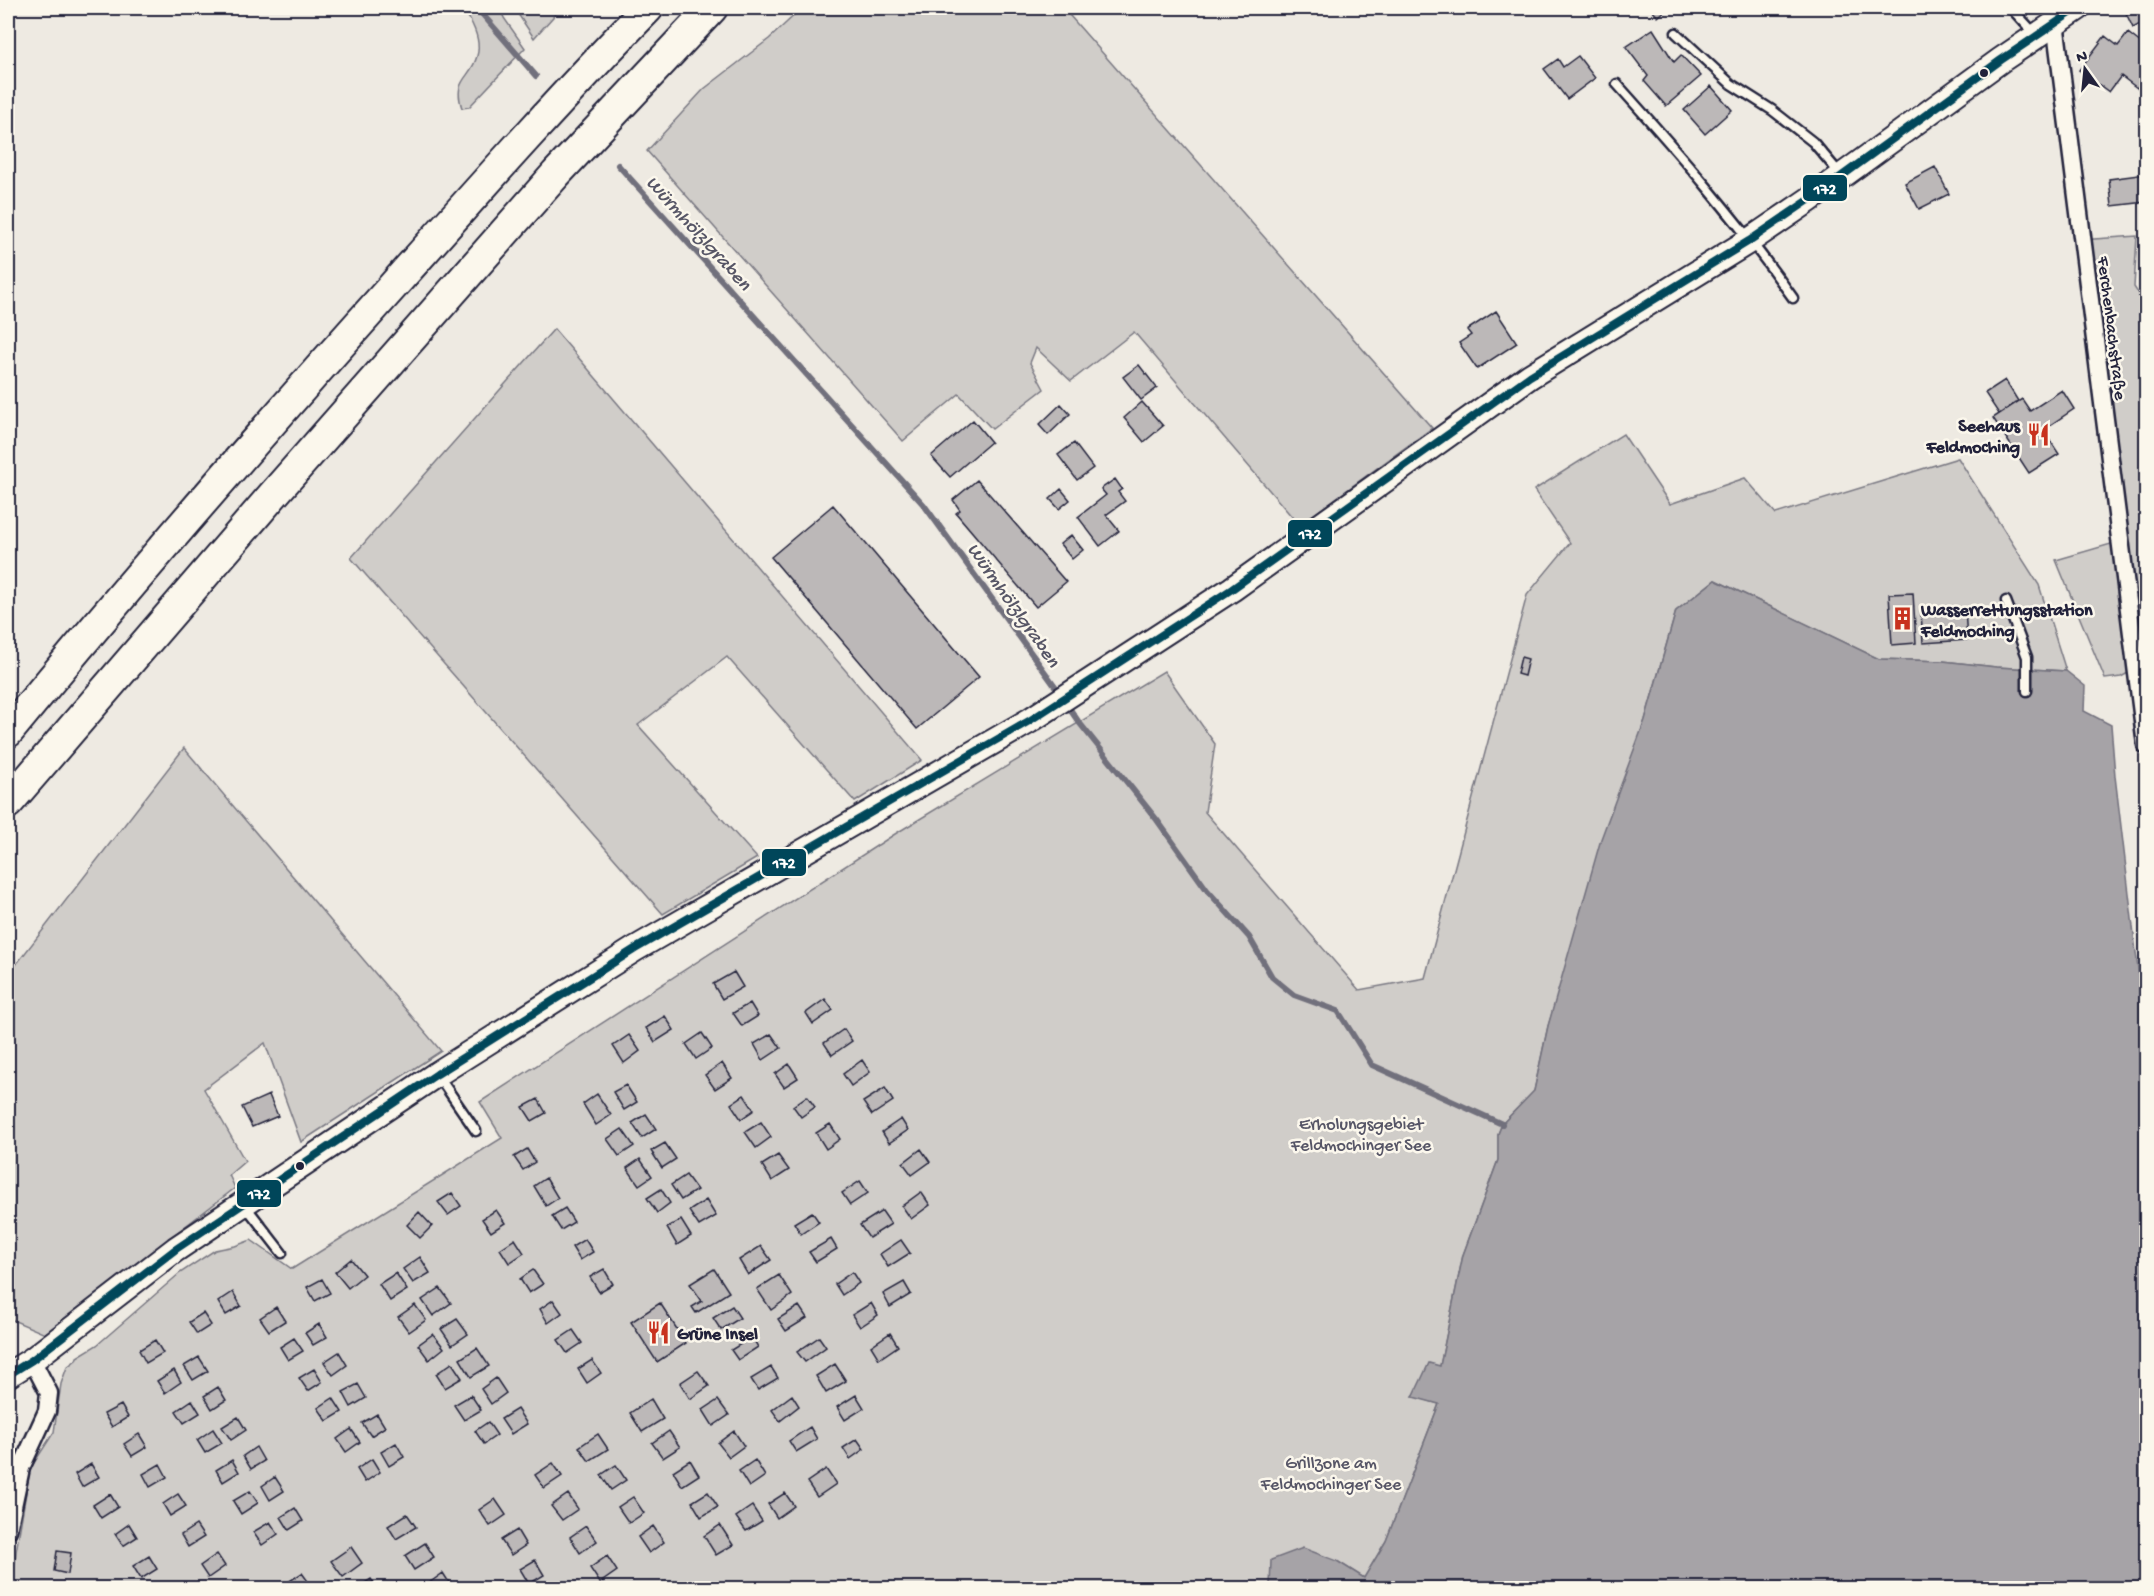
<svg xmlns="http://www.w3.org/2000/svg" width="2154" height="1596" font-family="'Gochi Hand',sans-serif">
	<rect width="100%" height="100%" fill="#eeeae2"/>
	<filter id="ink" filterUnits="userSpaceOnUse"><feTurbulence type="fractalNoise" baseFrequency=".0167" numOctaves="2"/><feDisplacementMap in="SourceGraphic" scale="12" xChannelSelector="R" yChannelSelector="G"/><feConvolveMatrix kernelMatrix="1 2 1 2 8 2 1 2 1" color-interpolation-filters="sRGB"/></filter>
	<g filter="url(#ink)">
		<path fill="#d0cdc9" stroke="#797882" stroke-width="1.5" d="M461 8H500L504 18 525 48 469 107 462 108C452 79 471 79 477 56 482 40 471 18 461 8Z
			M514 8H561L534 38Z
			M802 8H1063L1432 428 1299 525 1134 332 1071 381 1036 348 1030 363 1044 389 992 429 959 394 903 441 647 151 704 89 769 39Z
			M2137 236 2134 287 2146 305V663L2121 677 2105 679 2056 560 2118 542 2080 240Z
			M554 329 922 760 855 802 727 657 638 725 757 858 663 914 351 558Z
			M1623 434 1670 504 1745 478 1776 514 1958 458 2039 585 2066 671 1996 667 1943 661 1879 659 1715 580 1676 611 1645 720 1548 1026 1534 1091 1502 1124 1498 1134V1160L1463 1255 1440 1366 1413 1396 1439 1404 1386 1541 1364 1578 1337 1561 1272 1560 1270 1588H12L16 1552 30 1469 54 1432 61 1384 67 1367 76 1360 77 1357 97 1345 180 1273 215 1250 235 1246 251 1240 292 1269 502 1138 480 1102 895 834 1164 671 1215 744 1205 812 1359 990 1425 978 1527 595 1570 543 1534 490Z
			M184 748 441 1051 301 1142 265 1043 204 1089 245 1161 229 1175 235 1188 45 1334 8 1318V975Z"/>
		<path fill="#a6a3a7" stroke="#716f7c" stroke-width="1.5" d="M1715 580 1879 659 1943 661 1996 667 2066 671 2085 686 2084 711 2111 725 2115 776 2146 1036V1588H1270L1271 1560 1303 1548 1337 1561 1364 1578 1386 1541 1439 1404 1413 1397 1429 1363 1440 1366 1463 1255 1498 1160V1134L1502 1124 1534 1091 1548 1026 1601 839 1645 720 1676 611Z"/>
		<g fill="none" stroke-linecap="round" stroke-linejoin="round">
			<path stroke="#716f7c" stroke-width="6" d="M477 8 536 76
				M618 165 924 505 1060 693
				M1065 702 1078 721 1157 820 1207 890 1249 937 1272 977 1294 995 1338 1011 1372 1065 1502 1124"/>
		</g>
		<path fill="#bcb8b8" stroke="#22223b" stroke-width="1.5" d="M1650 8H1668L1658 17Z
			M2133 8H2143L2146 13V21L2133 28 2125 11Z
			M1653 29 1674 62 1681 55 1701 76 1666 106 1644 81 1648 76 1626 47Z
			M2128 33 2146 47V75L2137 88 2121 76 2109 92 2079 70 2105 36 2118 46Z
			M1578 56 1595 78 1567 99 1544 69 1558 59 1563 67Z
			M1711 86 1732 110 1705 134 1684 110Z
			M1935 167 1949 194 1919 209 1905 183Z
			M2146 174V202L2112 206 2109 179Z
			M1496 311 1517 343 1477 369 1459 343 1471 335 1467 330Z
			M1139 365 1157 388 1141 400 1123 377Z
			M2005 380 2018 401 1999 414 1985 393Z
			M2062 390 2074 409 2043 430 2059 454 2029 473 1993 418 2022 399 2030 411Z
			M1142 402 1163 426 1144 442 1124 418Z
			M1061 404 1070 414 1048 435 1039 425Z
			M973 420 991 442 950 477 931 456Z
			M1074 443 1093 468 1077 480 1058 455Z
			M1115 479 1122 489 1118 492 1125 501 1106 515 1119 531 1100 546 1078 517 1106 495 1101 489Z
			M977 480 1066 582 1036 607 956 513 960 510 953 500Z
			M1061 489 1070 500 1059 509 1050 499Z
			M833 505 979 677 917 729 771 557Z
			M1071 535 1083 550 1072 559 1060 544Z
			M1913 593 1916 643 1892 645 1889 594Z
			M1965 609 1967 640 1923 643 1921 612Z
			M1521 657 1528 659 1524 676 1517 674Z
			M734 972 743 987 722 999 713 984Z
			M825 999 833 1010 813 1024 806 1013Z
			M750 1003 758 1016 742 1026 733 1013Z
			M665 1016 674 1030 655 1042 646 1028Z
			M844 1029 852 1041 832 1055 824 1043Z
			M702 1033 712 1048 696 1059 686 1044Z
			M771 1034 781 1048 763 1060 754 1044Z
			M629 1035 640 1051 624 1063 613 1046Z
			M862 1060 870 1072 851 1086 843 1074Z
			M722 1063 732 1078 715 1089 705 1075Z
			M789 1064 798 1078 784 1087 775 1074Z
			M626 1085 637 1102 624 1110 613 1092Z
			M885 1088 893 1101 872 1115 863 1102Z
			M597 1094 611 1115 596 1125 583 1104Z
			M269 1095 278 1116 252 1127 242 1107Z
			M744 1095 754 1110 741 1119 731 1104Z
			M807 1096 815 1107 801 1117 793 1106Z
			M538 1099 546 1113 532 1121 523 1107Z
			M646 1114 656 1129 642 1138 632 1123Z
			M901 1119 908 1130 889 1143 882 1132Z
			M761 1122 771 1137 756 1148 745 1132Z
			M830 1124 840 1139 826 1149 816 1133Z
			M622 1129 634 1146 619 1156 607 1139Z
			M665 1143 676 1159 662 1168 651 1151Z
			M527 1149 535 1162 523 1170 514 1157Z
			M921 1149 930 1162 912 1175 903 1163Z
			M778 1155 789 1170 772 1181 762 1165Z
			M640 1159 652 1176 639 1185 627 1168Z
			M686 1175 697 1190 681 1200 671 1185Z
			M546 1178 558 1198 546 1206 534 1186Z
			M860 1181 868 1193 850 1205 842 1193Z
			M661 1189 670 1203 657 1213 647 1198Z
			M921 1192 930 1205 911 1219 902 1206Z
			M452 1193 461 1206 448 1215 438 1202Z
			M706 1200 716 1216 699 1226 689 1211Z
			M565 1208 574 1222 561 1230 552 1216Z
			M496 1210 505 1223 491 1232 482 1219Z
			M882 1211 891 1224 869 1238 860 1225Z
			M419 1212 432 1226 420 1238 407 1225Z
			M812 1212 819 1222 801 1234 794 1223Z
			M681 1220 691 1236 677 1245 667 1228Z
			M515 1239 524 1253 509 1263 500 1249Z
			M585 1239 593 1252 580 1260 572 1247Z
			M831 1239 837 1249 816 1262 809 1252Z
			M901 1240 910 1253 888 1267 880 1254Z
			M761 1246 771 1260 748 1275 739 1260Z
			M420 1257 430 1273 413 1283 403 1269Z
			M351 1259 364 1275 348 1288 335 1272Z
			M604 1269 613 1284 599 1292 590 1277Z
			M714 1269 729 1292 696 1313 692 1307 702 1301 690 1284Z
			M533 1270 543 1284 529 1293 520 1279Z
			M852 1272 859 1283 842 1295 835 1284Z
			M396 1273 407 1290 390 1301 379 1284Z
			M779 1275 792 1295 771 1310 757 1289Z
			M322 1279 330 1293 315 1301 307 1287Z
			M904 1282 911 1294 890 1307 883 1294Z
			M440 1288 451 1303 433 1316 422 1300Z
			M233 1292 241 1306 226 1315 218 1302Z
			M553 1300 562 1313 548 1323 540 1309Z
			M660 1303 686 1343 657 1362 631 1322Z
			M871 1303 878 1315 860 1327 852 1315Z
			M415 1305 426 1320 409 1332 398 1317Z
			M732 1306 740 1318 721 1330 713 1318Z
			M799 1306 807 1318 786 1331 778 1319Z
			M276 1307 285 1321 269 1331 260 1318Z
			M203 1313 211 1325 197 1334 189 1322Z
			M457 1319 468 1334 452 1345 441 1329Z
			M319 1324 327 1337 313 1345 305 1333Z
			M573 1330 582 1343 567 1353 558 1340Z
			M890 1333 898 1346 879 1359 871 1346Z
			M433 1334 444 1348 429 1360 418 1345Z
			M752 1337 758 1347 738 1360 731 1350Z
			M819 1337 826 1347 805 1362 797 1352Z
			M294 1338 303 1351 288 1360 280 1347Z
			M155 1340 163 1353 146 1363 139 1350Z
			M477 1348 489 1366 471 1377 460 1359Z
			M339 1352 347 1365 333 1375 324 1362Z
			M199 1357 208 1371 193 1380 184 1366Z
			M592 1360 601 1373 587 1383 578 1369Z
			M452 1363 462 1378 445 1388 436 1374Z
			M835 1364 846 1381 826 1393 816 1376Z
			M771 1367 778 1378 758 1390 751 1379Z
			M314 1369 322 1382 308 1391 299 1378Z
			M174 1370 181 1382 165 1393 157 1381Z
			M698 1371 709 1386 690 1399 680 1383Z
			M496 1378 506 1393 491 1404 481 1389Z
			M358 1384 366 1398 351 1407 343 1392Z
			M218 1387 226 1400 212 1409 204 1396Z
			M471 1395 481 1410 464 1420 454 1405Z
			M792 1395 799 1406 780 1421 772 1410Z
			M856 1395 864 1408 845 1420 837 1407Z
			M333 1398 342 1412 327 1421 318 1408Z
			M651 1399 663 1419 642 1432 630 1413Z
			M192 1400 200 1413 184 1423 176 1411Z
			M718 1400 729 1415 713 1426 703 1410Z
			M121 1405 128 1417 112 1427 104 1414Z
			M517 1409 527 1424 511 1434 501 1419Z
			M377 1414 385 1427 371 1436 362 1423Z
			M238 1417 246 1430 231 1440 222 1427Z
			M488 1422 497 1435 484 1444 475 1431Z
			M810 1427 817 1439 796 1452 789 1441Z
			M213 1429 222 1443 205 1453 197 1440Z
			M351 1429 360 1442 346 1452 337 1439Z
			M669 1431 680 1447 663 1458 652 1443Z
			M734 1431 744 1446 729 1457 718 1443Z
			M139 1434 147 1447 132 1456 124 1444Z
			M598 1434 608 1449 589 1461 579 1447Z
			M857 1439 864 1449 850 1459 843 1448Z
			M396 1443 404 1457 389 1466 381 1452Z
			M256 1447 264 1461 251 1469 243 1456Z
			M372 1459 380 1472 365 1482 357 1469Z
			M232 1460 239 1472 223 1482 216 1470Z
			M690 1460 699 1475 682 1486 673 1471Z
			M755 1460 765 1476 749 1487 739 1471Z
			M553 1463 562 1476 544 1488 535 1475Z
			M91 1464 99 1477 82 1487 75 1474Z
			M160 1464 167 1477 150 1487 143 1474Z
			M616 1465 626 1480 611 1490 601 1475Z
			M826 1469 836 1484 817 1497 807 1482Z
			M275 1477 284 1491 270 1500 262 1486Z
			M250 1491 258 1503 241 1514 233 1501Z
			M708 1492 718 1507 701 1517 692 1502Z
			M785 1493 794 1506 777 1518 768 1504Z
			M110 1494 118 1507 101 1518 93 1505Z
			M178 1494 186 1506 170 1516 163 1504Z
			M568 1494 578 1509 562 1520 551 1506Z
			M633 1497 644 1513 629 1523 618 1507Z
			M495 1499 506 1515 490 1526 479 1510Z
			M752 1506 762 1521 746 1531 736 1517Z
			M295 1508 303 1521 289 1530 281 1517Z
			M407 1514 416 1527 396 1539 388 1526Z
			M270 1522 278 1534 262 1545 253 1532Z
			M129 1524 137 1537 123 1546 115 1534Z
			M196 1525 204 1537 188 1547 181 1535Z
			M720 1525 733 1545 716 1555 704 1536Z
			M586 1526 597 1541 580 1553 570 1537Z
			M653 1526 664 1542 649 1553 638 1537Z
			M517 1530 526 1545 511 1555 501 1540Z
			M425 1543 434 1557 414 1570 405 1556Z
			M351 1547 362 1563 343 1577 331 1561Z
			M57 1551 71 1553 68 1574 54 1571Z
			M217 1554 225 1566 208 1578 200 1566Z
			M149 1556 157 1569 141 1579 133 1566Z
			M607 1556 617 1571 600 1583 590 1568Z
			M535 1560 544 1575 529 1584 520 1569Z
			M302 1573 313 1588H288L285 1584Z
			M443 1573 452 1587 426 1588 425 1586Z
			M371 1579 377 1588H357Z"/>
		<g fill="none" stroke-linecap="round" stroke-linejoin="round">
			<defs>
				<path id="lane" d="M2011 8 2035 34
					M1676 33 1731 84 1772 110 1813 142 1841 175
					M1617 84C1679 153 1740 223 1793 298
					M2006 601 2027 657V691
					M439 1077 476 1131
					M244 1204 282 1253"/>
				<path id="street" d="M2055 22 2146 745
					M8 1530 21 1468 47 1411 49 1393 32 1360"/>
				<path id="secondary" d="M8 1375 32 1360 176 1249 437 1074 635 949 1029 721 1232 589 1530 376 1749 241 1809 200 2001 60 2078 8"/>
				<path id="highway" d="M8 732C132 581 261 433 392 287 476 193 560 98 648 8
					M8 803 272 496 556 174 712 8"/>
			</defs>
			<use href="#lane" stroke="#22223b" stroke-width="13"/>
			<use href="#street" stroke="#22223b" stroke-width="21"/>
			<use href="#secondary" stroke="#22223b" stroke-width="28"/>
			<use href="#highway" stroke="#22223b" stroke-width="34"/>
			<use href="#lane" stroke="#fbf7ec" stroke-width="8"/>
			<use href="#street" stroke="#fbf7ec" stroke-width="16"/>
			<use href="#secondary" stroke="#fbf7ec" stroke-width="24"/>
			<use href="#highway" stroke="#fbf7ec" stroke-width="30"/>
			<defs>
				<path id="bus-1" d="M8 1375 32 1360 176 1249 437 1074 635 949 1029 721 1232 589 1530 376 1749 241 1809 200 2001 60 2078 8"/>
			</defs>
			<use href="#bus-1" stroke="#fbf7ec" stroke-width="12"/>
			<use href="#bus-1" stroke="#00465a" stroke-width="8"/>
		</g>
	</g>
	<defs>
		<symbol id="restaurant-bare" viewBox="-9 -9 18 18"><path d="M-5-6h1v4h1v-4h1v4h1v-4h1v5L-1.5 .5V6h-2V.5L-5-1ZM5-6V6H3V1.5H1.5Q1.5-4 5-6Z" fill="#c8321e" stroke="#fbf7ec" stroke-width="2.5" paint-order="stroke"/></symbol>
		<symbol id="building-bare" viewBox="-9 -9 18 18"><path d="M-4-6H4V6H1V3H-1V6H-4ZM-2.5-4.3h1.7v1.8h-1.7ZM.8-4.3h1.7v1.8H.8ZM-2.5-1h1.7V.8h-1.7ZM.8-1h1.7V.8H.8Z" fill="#c8321e" stroke="#fbf7ec" stroke-width="2.5" paint-order="stroke"/></symbol>
	</defs>
	<g fill-rule="evenodd">
		<use href="#restaurant-bare" x="2022" y="418" width="33" height="33"/>
		<use href="#building-bare" x="1886" y="602" width="33" height="33"/>
		<use href="#restaurant-bare" x="642" y="1316" width="33" height="33"/>
	</g>
	<g fill="#22223b" stroke="#fbf7ec" stroke-width="2">
		<circle cx="1984" cy="73" r="5"/>
		<circle cx="300" cy="1166" r="5"/>
	</g>
	<g text-anchor="middle" stroke-width="5" stroke-linejoin="round" paint-order="stroke">
		<g font-size="18" fill="#22223b" stroke="#fbf7ec">
			<text transform="translate(2113 328) rotate(83)" y="6">Ferchenbachstraße</text>
		</g>
		<g font-size="18" font-weight="bold" fill="#22223b" stroke="#fbf7ec" text-anchor="start">
			<text x="2020" y="431" text-anchor="end">Seehaus<tspan x="2020" dy="21">Feldmoching</tspan></text>
			<text x="1921" y="615">Wasserrettungsstation<tspan x="1921" dy="21">Feldmoching</tspan></text>
			<text x="677" y="1339">Grüne Insel</text>
		</g>
		<g font-size="18" fill="#565566" stroke="#fbf7ec">
			<text x="1361" y="1129">Erholungsgebiet<tspan x="1361" dy="21">Feldmochinger See</tspan></text>
			<text x="1331" y="1468">Grillzone am<tspan x="1331" dy="21">Feldmochinger See</tspan></text>
		</g>
		<g font-size="20" font-style="italic" fill="#575666" stroke="#fbf7ec">
			<text transform="translate(700 232) rotate(48)" y="7">Würmhölzlgraben</text>
			<text transform="translate(1015 604) rotate(55)" y="7">Würmhölzlgraben</text>
		</g>
	</g>
	<g stroke="#fbf7ec" stroke-width="2">
		<rect x="1802" y="174" width="46" height="28" rx="6" fill="#00465a"/>
		<rect x="1287" y="519" width="46" height="29" rx="6" fill="#00465a"/>
		<rect x="761" y="848" width="46" height="29" rx="6" fill="#00465a"/>
		<rect x="236" y="1179" width="46" height="29" rx="6" fill="#00465a"/>
	</g>
	<g font-size="16" text-anchor="middle" font-weight="bold" fill="#fff">
		<text x="1825" y="194">172</text>
		<text x="1310" y="539">172</text>
		<text x="784" y="868">172</text>
		<text x="259" y="1199">172</text>
	</g>
	<rect width="2154" height="1596" fill="none" stroke="#fbf7ec" stroke-width="30"/>
	<rect x="15" y="15" width="2124" height="1566" fill="none" stroke="#22223b" stroke-width="2" filter="url(#ink)"/>
	<g transform="translate(2085 69) rotate(345)" stroke="#fbf7ec" stroke-width="4.5" paint-order="stroke">
	<path d="M0-4.5L10 22L0 15L-10 22Z" fill="#22223b"/>
	<text y="-9" font-size="16" font-weight="bold" text-anchor="middle" fill="#22223b">N</text>
	</g>
</svg>
